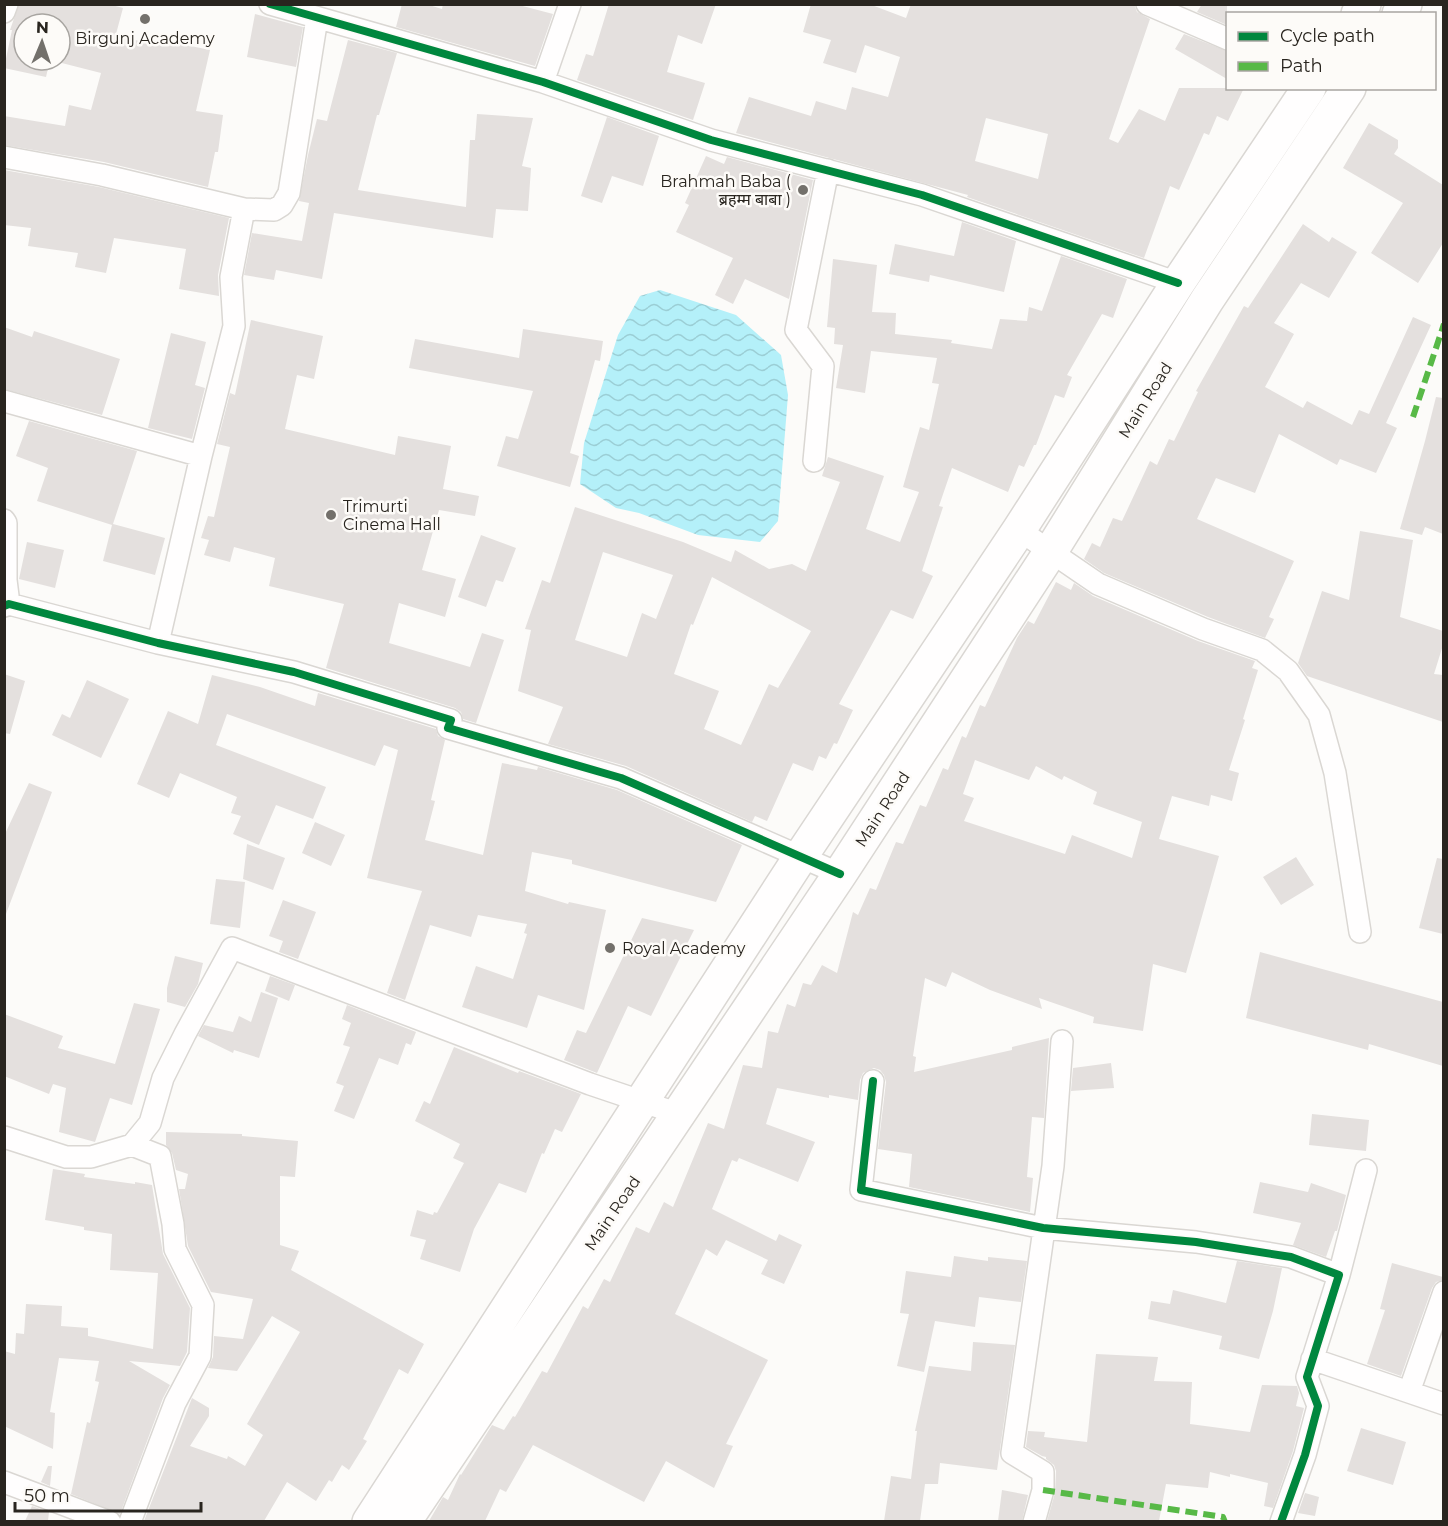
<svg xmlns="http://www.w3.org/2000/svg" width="1448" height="1526" font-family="Montserrat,'Noto Sans Devanagari',sans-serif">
	<defs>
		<pattern id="water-waves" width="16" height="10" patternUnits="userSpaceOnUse" patternTransform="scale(1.5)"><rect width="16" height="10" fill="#b4f0f9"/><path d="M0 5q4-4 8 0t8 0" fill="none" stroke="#9bced5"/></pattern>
	</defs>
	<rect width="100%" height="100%" fill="#fcfbf9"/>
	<path fill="url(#water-waves)" d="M660 290 736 315 781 355 788 395 778 521 760 542 698 535 639 513 616 508 580 484 584 443 618 335 640 296Z"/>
	<path fill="#e4e0de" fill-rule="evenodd" d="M19 4H108L123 8 116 34 155 46 157 39 210 50 196 111 223 115 218 152H215L208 187 104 162 4 145V116L65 126 69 105 91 110 101 73 50 60 46 77 4 68 12 30H10ZM24 24H60V60H24Z
		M402 4H426L442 9 443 4H515L553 14 535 66 396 27Z
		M609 4H716L702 44 678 35 667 72 705 83 693 120 577 80 586 54 593 56Z
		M811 4H869L906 18 911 4H1134L1137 12 1150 19 1109 139 1118 143 1139 109 1165 121 1179 88H1244L1228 121 1217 116 1209 135 1204 133 1179 190 1170 186 1144 258 967 197 968 195 736 133 749 97 811 116 816 101 846 110 852 87 888 97 900 57 865 45 856 73 823 63 831 40 803 32ZM986 118 1048 134 1038 179 975 161Z
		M1202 4H1227V25L1197 12Z
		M255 14 303 27 296 67 247 57Z
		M1184 34 1227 51V79L1175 49Z
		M348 40 397 53 379 115H377L358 190 466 207 470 140H475L477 114 533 118 522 166 531 168 528 211 496 209 493 238 334 213 322 279 276 270 274 280 244 275 252 233 302 241 309 203 299 201 308 155 317 119 327 121Z
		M607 117 659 136 643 186 612 176 602 203 581 196Z
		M1369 123 1398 140V148L1394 154 1443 185V243L1418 283 1371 253 1403 203 1343 168Z
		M706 156 724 164 727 157 813 180 789 299 745 279 733 304 715 295 733 258 676 232 689 205 685 203Z
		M4 170 99 187 229 218 218 275 219 296 179 289 186 249 114 238 106 273 75 267 78 253 28 246 31 228 4 225Z
		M962 222 1016 241 1004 292 930 275 929 282 889 274 895 244 954 256Z
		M1303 224 1329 242 1332 237 1357 252 1329 298 1301 283 1274 323 1294 334 1265 387 1303 408 1307 401 1352 425 1359 410 1369 414 1413 317 1431 325 1386 423 1397 428 1376 473 1340 459 1337 465 1279 434 1255 493 1216 478 1197 519 1294 561 1269 617 1274 619 1265 638 1208 617 1104 573 1084 559 1092 543 1100 547 1113 518 1122 521 1150 461 1157 465 1169 439 1174 441 1198 392 1196 391 1244 306 1248 308Z
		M1061 256 1127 279 1113 318 1102 314 1067 375 1072 377 1064 398 1055 395 1036 445H1034L1024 467 1019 465 1008 492 952 468 939 506 943 507 922 571 933 576 913 619 891 610 839 704 853 710 837 744 834 743 826 759 819 756 813 771 793 763 767 821 755 816 752 822 626 766 548 744 563 707 518 691 531 630 525 629 542 580 550 583 575 507 683 542 731 562 735 550 769 569 792 564 806 571 840 482 822 476 828 457 884 476 866 529 900 542 919 492 903 487 920 427 929 430 939 384 932 383 937 358 871 351 865 393 836 388 843 345 834 344 835 328 827 327 833 259 877 265 872 312 896 313 895 334 952 340 951 343 992 349 1000 319 1027 321 1029 307 1042 311ZM603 552 673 575 656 619 642 613 627 657 575 640ZM712 577 811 631 778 688 769 684 741 745 704 729 719 691 674 674 691 624 693 625Z
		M251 320 323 336 314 379 297 375 285 429 395 455 398 436 451 446 443 489 479 496 475 516 439 510 422 570 456 579 445 617 399 603 389 643 470 667 482 633 504 640 476 723 463 719 461 712 455 708 326 668 344 604 269 586 275 558 234 547 230 562 204 555 209 540 201 538 208 516 214 517 230 447 217 444 230 393 235 395Z
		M4 327 32 337 34 331 120 359 102 415 4 389Z
		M523 329 603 341 600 361 595 360 570 453 579 456 570 487 497 466 506 436 518 439 533 391 409 368 415 339 519 358Z
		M171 333 206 342 195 385 205 388 192 439 148 428Z
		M1436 397 1443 398V534L1425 527 1422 535 1400 529 1425 441Z
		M29 421 137 451 113 524 165 538 155 575 103 561 112 525 37 501 48 468 16 456Z
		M1360 531 1413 540 1400 617 1443 631V645L1434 674 1443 675V722L1307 676 1298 663 1322 591 1349 600Z
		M481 535 516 548 503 582 496 580 486 607 458 597Z
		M27 542 64 550 55 588 19 579Z
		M1056 582 1071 590 1074 583 1093 596 1198 641 1255 661 1252 668 1258 670 1243 719 1245 720 1229 770 1239 773 1232 801 1211 795 1209 806 1172 796 1159 839 1219 856 1186 973 1153 964 1143 1031 1093 1023 1094 1017 1039 998 1042 1009 990 990 952 972 946 987 925 978 913 1056 916 1057 914 1072 1012 1050V1047L1049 1038 1044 1118 1032 1117 1027 1177 1033 1178 1030 1212 909 1187 912 1154 878 1149 886 1082 884 1075 880 1070 874 1068 863 1073 860 1080 858 1100 829 1095V1098L777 1088 766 1124 815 1142 798 1182 739 1158 737 1162 732 1160 712 1209 776 1241 779 1234 802 1245 784 1284 761 1274 768 1260 726 1240 717 1256 706 1249 675 1314 768 1360 726 1444 733 1446 714 1488 666 1461 644 1502 533 1445 506 1492 500 1489 485 1521H486H429L443 1497 448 1500 460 1474 461 1475 492 1425 504 1430 513 1416 515 1417 542 1371 547 1373 583 1306 588 1309 604 1279 610 1282 636 1227 649 1233 664 1202 673 1207 708 1123 724 1129 743 1065 762 1068 768 1031 778 1033 787 1004 795 1007 803 983 811 985 822 965 837 973 853 912 858 915 870 888 876 890 896 842 903 844 920 805 926 807 943 768 948 770 962 736 966 738 980 705 985 707 1017 638 1028 621 1034 624ZM975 760 1029 780 1036 766 1062 780 1064 776 1097 792 1093 804 1142 822 1132 858 1072 835 1065 854 964 821 974 798 963 794Z
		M4 674 25 681 10 734 4 733Z
		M212 675 260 687 315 706 318 693 436 729 438 736 445 740 431 800 435 801 425 840 483 855 502 763 537 770 538 767 617 790 742 845 716 902 572 864V860L532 852 525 891 568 904 569 902 606 910 584 1010 538 995 527 1028 462 1007 476 966 513 979 527 934 524 933 527 924 478 915 471 937 430 925 405 1000 387 993 422 891 367 878 398 750 384 745 375 766 227 714 216 745 326 787 313 819 276 805 259 845 233 834 241 816 231 813 237 797 180 773 169 798 137 784 168 711 198 724Z
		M87 680 129 699 101 758 52 735 62 714 70 718Z
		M29 783 52 792 6 914H4V836Z
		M315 822 345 835 331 866 302 853Z
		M247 844 285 858 273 890 243 879Z
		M1296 857 1314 885 1281 905 1263 877Z
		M1437 858 1443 859V934L1419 928Z
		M216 879 245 882 240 928 210 924Z
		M283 900 316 912 298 959 279 952 283 941 269 936Z
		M642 918 694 930 651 1016 628 1006 597 1073 564 1060 577 1030 586 1033Z
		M1260 952 1443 1002V1066L1369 1044 1368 1050 1246 1018Z
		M175 956 203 963 198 984 185 1007 167 1002V988Z
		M270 976 295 985 289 1001 265 991Z
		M261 992 278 998 259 1058 234 1050 233 1053 198 1036 204 1025 233 1032 239 1016 251 1022Z
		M134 1003 160 1009 132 1105 110 1098 95 1142 59 1132 66 1088 53 1084 49 1094 4 1076V1014L63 1036 58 1048 115 1064Z
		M347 1005 416 1032 411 1045 406 1043 398 1065 379 1058 354 1119 334 1111 344 1086 336 1083 350 1047 343 1045 351 1023 342 1019Z
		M454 1047 518 1073 519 1071 581 1094 562 1132 555 1129 544 1154 542 1153 526 1193 499 1183 474 1229 460 1272 420 1259 426 1240 410 1236 417 1210 433 1215 434 1212 437 1213 464 1163 453 1158 460 1144 415 1121 424 1101 430 1104Z
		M1111 1063 1114 1088 1071 1091 1073 1068Z
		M1312 1114 1369 1120 1366 1151 1309 1145Z
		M166 1132 242 1134V1136L298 1141 295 1177 280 1176V1245L299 1251 291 1270 424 1344 408 1374 399 1369 363 1439 367 1441 349 1470 342 1465 332 1482 329 1480 316 1501 287 1482 264 1521H144L192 1398 209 1408V1416L190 1446 227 1459 228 1456 245 1466 263 1435 247 1424 300 1332 272 1316 237 1371 208 1368 213 1357 214 1336 243 1339 253 1299 211 1292 188 1246 179 1189H185L188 1174 176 1170 172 1153 166 1145Z
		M53 1169 85 1174 84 1177 135 1184V1182L152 1185 163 1254 190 1308 187 1352 180 1366 152 1363 153 1357 152 1363 129 1361 170 1385 163 1398 120 1514 71 1494 87 1422 90 1423 99 1382 95 1381 99 1361 59 1358 50 1412 55 1413 53 1449 4 1426V1351L15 1354 16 1333 24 1334 26 1304 62 1306 61 1326 88 1328V1336L153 1349 158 1273 110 1270 112 1234 84 1230V1227L45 1220Z
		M1260 1182 1308 1192 1311 1183 1346 1195 1337 1231H1335L1326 1257 1293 1245 1301 1223 1253 1213Z
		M954 1256 988 1261V1257L1027 1261 1021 1302 979 1297 975 1327 935 1321 924 1372 897 1366 909 1314 900 1313 906 1271 951 1277Z
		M1237 1261 1282 1268 1273 1311 1259 1359 1219 1349 1222 1336 1148 1319 1151 1301 1170 1304 1173 1290 1226 1303Z
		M1392 1263 1443 1277V1280L1436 1282 1432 1288 1401 1376 1367 1364 1385 1310 1380 1309Z
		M973 1342 1015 1345 997 1470 940 1463 938 1484H925L920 1521H884L891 1476 911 1479 917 1431H915L929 1366 971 1371Z
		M1096 1354 1158 1357 1154 1381 1192 1382 1190 1424 1250 1432 1262 1385 1297 1386 1299 1393 1296 1406 1304 1408 1293 1451 1273 1508 1264 1506 1268 1483 1230 1474V1477L1210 1472 1208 1488 1166 1484 1159 1521H1047L1055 1493 1056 1471 1054 1465 1046 1459V1457L1042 1456 1026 1447 1028 1431 1045 1432 1044 1437 1087 1442Z
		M1361 1428 1406 1442 1393 1485 1347 1471Z
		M48 1466H52L50 1486 41 1482Z
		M1002 1490 1028 1495 1022 1521H998Z
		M1305 1493 1319 1497 1315 1516 1298 1513Z
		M32 1506 49 1512 48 1521H25Z"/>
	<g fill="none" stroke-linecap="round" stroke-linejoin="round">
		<defs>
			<path id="street" d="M270 4 543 82 711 140 922 195 1178 283
				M1147 4 1228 39
				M4 12 7 4
				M543 82 570 4
				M4 157 102 175 244 209 274 210 282 205 289 193 317 18
				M4 401 201 456
				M814 461 823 366 796 330 828 170
				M4 520 6 523V580L9 604
				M1019 530 1098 584 1203 629 1262 650 1288 671 1319 715 1335 773 1360 932
				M4 606 9 604 158 643 294 672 451 720 448 728 621 778 840 874
				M158 643 201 456 234 326 231 277 244 209
				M873 1081 861 1190 1043 1228 1196 1242 1291 1257 1339 1275 1307 1377 1318 1406 1305 1455 1281 1522
				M4 1137 66 1157H91L132 1145 150 1123 163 1078 185 1034 232 948 590 1084 679 1114
				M1339 1275 1366 1170
				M1312 1359 1444 1404
				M1409 1392 1444 1292
				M4 1482 110 1522
				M130 1522 175 1403 200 1356 203 1305 175 1249 173 1224 160 1156 132 1145
				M1034 1522 1043 1490V1472L1012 1453 1053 1166 1062 1041"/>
			<path id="primary" d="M1358 14 1364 4
				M1399 14 1405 4
				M369 1522 801 856 1019 530 1178 283 1309 88
				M404 1522 840 874 1051 551 1207 300 1349 88"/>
		</defs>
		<use href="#street" stroke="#dad7d3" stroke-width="24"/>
		<use href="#primary" stroke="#dad7d3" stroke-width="36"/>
		<use href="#street" stroke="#fffefe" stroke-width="21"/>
		<use href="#primary" stroke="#fffefe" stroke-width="33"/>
		<path stroke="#58b947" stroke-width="6" stroke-dasharray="12 6" stroke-linecap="butt" d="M1413 417 1444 324
			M1043 1490 1223 1517 1225 1522"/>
		<defs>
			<path id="cycleway" d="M270 4 543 82 711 140 922 195 1178 283
				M4 606 9 604 158 643 294 672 451 720 448 728 621 778 840 874
				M873 1081 861 1190 1043 1228 1196 1242 1291 1257 1339 1275 1307 1377 1318 1406 1305 1455 1281 1522"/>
		</defs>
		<use href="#cycleway" stroke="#fdfbf8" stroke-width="11"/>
		<use href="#cycleway" stroke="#00873e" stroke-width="8"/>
	</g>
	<g fill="#73706b" stroke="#fdfbf8" stroke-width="2">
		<circle cx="145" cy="19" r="6"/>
		<circle cx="803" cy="190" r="6"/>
		<circle cx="331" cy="515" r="6"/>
		<circle cx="610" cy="948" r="6"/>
	</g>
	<g text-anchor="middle" stroke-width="5" stroke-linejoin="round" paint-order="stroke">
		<g font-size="16" fill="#29251f" stroke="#fdfbf8" text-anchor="start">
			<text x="145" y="44" text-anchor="middle">Birgunj Academy</text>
			<text x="791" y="187" text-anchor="end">Brahmah Baba (<tspan x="791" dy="18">ब्रहम्म बाबा )</tspan></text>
			<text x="343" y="512">Trimurti<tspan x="343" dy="18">Cinema Hall</tspan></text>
			<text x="622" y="954">Royal Academy</text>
		</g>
		<g font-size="16" fill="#29251f" stroke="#fdfbf8">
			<text transform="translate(1145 400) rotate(-58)" y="6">Main Road</text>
			<text transform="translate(882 809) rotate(-57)" y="6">Main Road</text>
			<text transform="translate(612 1213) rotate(-56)" y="6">Main Road</text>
		</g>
	</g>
	<rect width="1448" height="1526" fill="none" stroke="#29251f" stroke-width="12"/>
	<rect x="1226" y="12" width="210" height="78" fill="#fdfbf8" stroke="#a8a5a1" stroke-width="1.5"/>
	<rect x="1238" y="32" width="30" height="9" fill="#00873e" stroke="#a8a5a1" stroke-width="1.5"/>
	<text x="1280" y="42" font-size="18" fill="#29251f">Cycle path</text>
	<rect x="1238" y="62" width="30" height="9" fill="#58b947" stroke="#a8a5a1" stroke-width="1.5"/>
	<text x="1280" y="72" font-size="18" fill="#29251f">Path</text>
	<g transform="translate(42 42) rotate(2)"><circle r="28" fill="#fdfbf8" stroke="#a8a5a1" stroke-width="1.5"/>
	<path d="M0-4.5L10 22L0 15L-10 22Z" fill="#73706b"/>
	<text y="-9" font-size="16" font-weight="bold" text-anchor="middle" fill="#29251f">N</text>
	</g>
	<path d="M15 1502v9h186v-9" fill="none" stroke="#29251f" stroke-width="3"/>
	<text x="24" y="1502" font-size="18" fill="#29251f" stroke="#fdfbf8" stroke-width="4.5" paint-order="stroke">50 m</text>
</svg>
